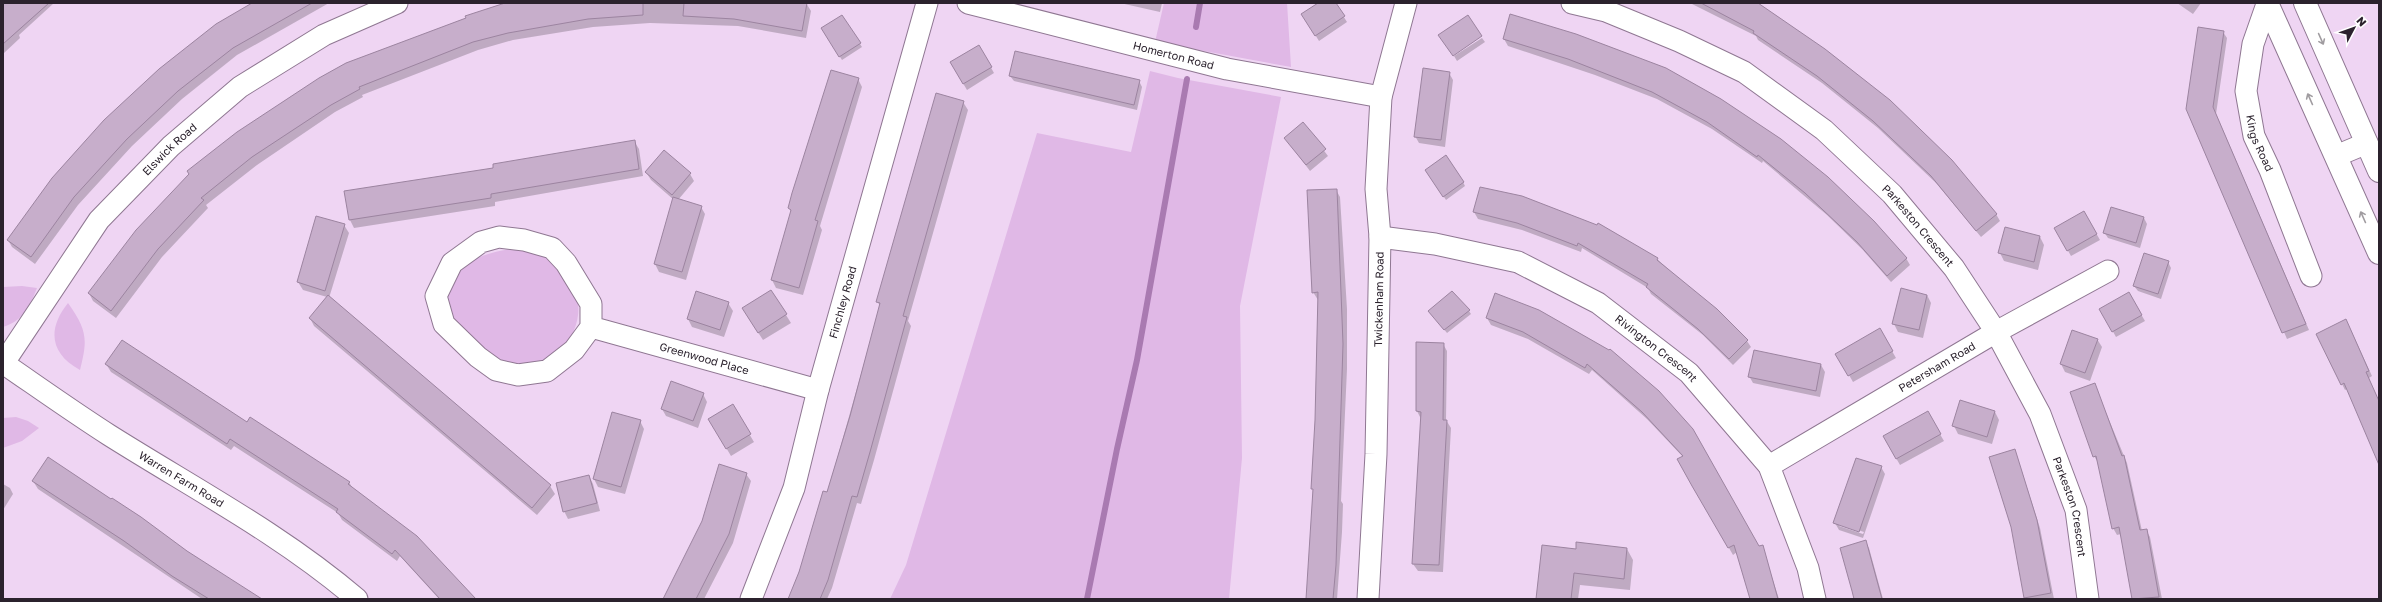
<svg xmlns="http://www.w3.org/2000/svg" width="2382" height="602" font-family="'Golos Text',sans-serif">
	<rect width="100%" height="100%" fill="#efd5f3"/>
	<path fill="#e0b8e6" d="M1164 3H1287L1291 67 1155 42Z
		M1150 71 1178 78 1281 97 1240 306 1242 458 1229 599H890L906 565 1037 133 1131 152Z
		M523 248C538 253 555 259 565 272 598 313 566 369 515 365 511 364 504 365 500 363 493 360 486 353 480 348 470 340 462 334 455 323 449 314 449 308 448 297 447 260 494 250 523 248Z
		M22 286 37 288C30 306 23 321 3 327V287Z
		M68 303C87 330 88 339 80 370 50 354 47 329 68 303Z
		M16 417 28 421 39 428 22 441 3 448V418Z"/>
	<path fill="#0003" fill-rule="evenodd" d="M13 3H54L19 35 20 38 3 54V13Z
		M254 3H329L237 55 182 99 132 146 78 205 35 264 12 247 8 240Z
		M515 3H806L811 11 806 38 738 26 650 23 593 27 513 40 478 50 362 95 363 97 335 112 257 165 206 205 208 208 162 257 116 318 93 301 89 293 190 174Z
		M1120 3H1162L1160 12Z
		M1320 3H1335L1347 22 1319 41 1306 20Z
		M1690 3H1757L1996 214 2000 221 1981 237 1936 183 1878 128 1822 83 1758 40 1756 36Z
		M2177 3H2201L2193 14Z
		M842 16 862 47 842 60 822 29Z
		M2223 32 2227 38 2216 114 2309 330 2287 339 2187 109Z
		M1482 38 1485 42 1457 61 1454 56Z
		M1504 39 1666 69 1906 258 1910 265 1891 282 1862 249 1827 215 1763 161 1762 163 1712 129 1657 99 1595 75 1508 46Z
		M979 46 994 73 967 90 951 63Z
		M1449 73 1453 80 1445 147 1419 143 1415 136Z
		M1010 76 1139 81 1142 87 1137 110 1014 81Z
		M858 79 862 87 820 226 822 230 803 295 776 288 772 280 792 213 789 208Z
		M963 102 968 110 908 321 911 326 874 460 861 504 857 503 832 588 827 599H789L827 494 880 307 878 302Z
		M1303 123 1328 156 1310 171 1285 138Z
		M634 141 639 149 643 176 495 202V206L354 228 350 220 345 192 495 169Z
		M646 172 690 174 694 181 678 200 701 207 705 214 686 280 659 272 655 264 674 200 651 180Z
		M1429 174 1463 182 1465 186 1446 200Z
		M1336 190 1340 197 1347 309V369L1341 501 1343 504 1342 532 1337 599H1308L1317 397 1318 300 1313 292Z
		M1474 212 1657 259 1747 341 1751 347 1733 365 1703 335 1651 294 1648 288 1582 248 1581 252 1522 230 1478 219Z
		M2084 212 2100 240 2071 256 2055 228Z
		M2144 218 2147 224 2140 248 2108 238 2104 232Z
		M344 225 349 233 329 298 550 486 555 494 537 515 314 326 310 318 327 297 303 290 298 282Z
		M2040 237 2044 245 2038 270 2004 261 2000 253Z
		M2168 262 2171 268 2161 299 2138 291 2134 286Z
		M771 291 791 323 763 340 748 317Z
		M2129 294 2145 321 2116 337 2101 310Z
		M1927 295 1931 303 1923 338 1898 332 1894 324Z
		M728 303 733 311 724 337 692 327 688 319Z
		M1429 311H1469L1471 314 1447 333Z
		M1487 318 1609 352 1759 547 1762 546 1779 599H1751L1737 552 1733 555 1693 485 1683 457 1647 419 1592 370 1589 374 1528 339 1491 325Z
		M2349 326 2372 376 2369 378 2379 403V458L2347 389 2345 390 2342 384Z
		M1880 330 1896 358 1853 382 1837 354Z
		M2097 339 2102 347 2090 381 2065 372 2061 364Z
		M1417 343 1443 344 1447 351 1446 420 1451 428 1443 572 1418 571 1413 564 1421 419 1417 411Z
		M106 364 247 423 349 482 353 489 474 599H439L400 556 397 561 342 520 338 513 234 446 231 450 111 372Z
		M1821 365 1825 372 1820 397 1753 383 1749 376Z
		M2094 384 2127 463 2142 531 2146 530 2150 537 2162 599H2133L2121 534 2117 535 2113 528 2099 464 2094 456Z
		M703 394 707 402 698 428 666 416 662 409Z
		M732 405 754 442 731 456 709 419Z
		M1927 412 1944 441 1900 465 1884 437Z
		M1995 412 1999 420 1992 444 1958 434 1954 426Z
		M640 421 644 429 625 494 598 487 594 479Z
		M2015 450 2040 528 2054 599H2025L2012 527Z
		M1881 467 1885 474 1863 538 1839 530 1835 523ZM1839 524 1864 532 1863 534 1839 526Z
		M746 474 751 481 733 543 704 599H665Z
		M589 476 593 484 600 511 568 519 564 511Z
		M33 481 187 552 260 599H202L38 489Z
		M3 484 10 488 13 494 3 510Z
		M1865 542 1869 548 1883 599H1855Z
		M1627 549 1633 560 1630 590 1580 585 1578 599H1537L1577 550Z"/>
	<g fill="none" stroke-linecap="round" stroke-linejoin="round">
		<path stroke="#a97ab1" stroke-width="6" d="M1196 27 1200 3
			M1087 599 1117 449 1137 360 1187 79"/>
	</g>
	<path fill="#c7aecb" stroke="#9c84a0" d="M3 3H49L3 44Z
		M252 3H312L233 48 178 91 127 139 74 197 31 257 7 240 52 178 104 120 159 69 216 24Z
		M505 3H643V15L588 19 508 33 473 42 359 87 360 89 331 105 252 157 201 198 204 200 158 249 111 311 88 293 136 230 189 174 187 171 237 132 319 78 346 63 466 18 465 16Z
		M684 3H807L802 31 734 19 683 16Z
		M1318 3H1336L1345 16 1315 36 1301 14Z
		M1701 3H1758L1825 49 1890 100 1952 160 1997 214 1976 231 1931 176 1873 121 1817 76 1753 33 1754 31Z
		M1510 14 1576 34 1666 68 1721 99 1781 139 1828 177 1874 221 1907 258 1887 276 1857 242 1805 193 1758 155 1757 157 1707 122 1652 92 1568 59 1503 39Z
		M842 15 861 43 839 57 821 28Z
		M1468 15 1482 36 1453 56 1438 35Z
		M2198 27 2224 31 2213 107 2306 324 2282 333 2186 109Z
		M979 45 992 67 963 84 950 62Z
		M1015 51 1140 80 1134 105 1009 76Z
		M1423 68 1450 72 1441 140 1414 137Z
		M831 70 859 78 815 220 818 221 799 288 771 280 791 210 788 208 792 193Z
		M936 93 964 101 903 316 907 317 870 452 857 497 852 496 828 580 820 599H788L799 572 823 491 827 492 850 416 880 303 876 302Z
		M1303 122 1326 149 1306 165 1284 138Z
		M635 140 639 169 491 194V198L349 220 344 191 493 168V164Z
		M664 150 691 173 672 195 645 172Z
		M1446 155 1464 182 1443 197 1425 170Z
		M1480 187 1522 196 1597 225 1598 223 1658 258 1657 260 1717 309 1748 340 1729 359 1698 329 1646 287 1648 284 1578 243 1577 246 1517 223 1473 212Z
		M1337 189 1343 344 1336 565 1333 599H1306L1313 489H1311L1315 420 1318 292 1312 293 1307 190Z
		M673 197 702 206 682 272 654 264Z
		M2111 207 2144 217 2136 243 2103 233Z
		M2084 211 2097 234 2067 251 2054 228Z
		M316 216 345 224 325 291 297 282Z
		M2005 227 2040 236 2034 262 1998 253Z
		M2144 253 2169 261 2158 294 2133 286Z
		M1901 288 1927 295 1919 330 1892 324Z
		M771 290 787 314 758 333 742 308Z
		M696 291 729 302 720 330 687 319Z
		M1452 291 1470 310 1444 330 1428 311Z
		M2129 292 2142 315 2112 332 2099 309Z
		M1495 293 1539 310 1609 350 1610 349 1659 391 1693 429 1759 546 1763 545 1778 599H1750L1734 545 1728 548 1692 486 1677 459 1683 456 1642 412 1587 364 1585 368 1523 332 1486 318Z
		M328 295 551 485 532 508 309 318Z
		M2346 319 2369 371 2366 372 2379 401V465L2344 383 2341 385 2316 334Z
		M1880 328 1893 351 1848 376 1835 354Z
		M2072 330 2098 339 2085 373 2060 364Z
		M122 340 247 422 250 417 350 482 348 484 417 536 476 599H440L395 550 392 554 336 512 338 509 230 439 227 444 105 364Z
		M1416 342 1444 343 1443 420H1447L1439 565 1412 564 1421 412 1416 411Z
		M1754 350 1821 364 1816 391 1748 377Z
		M671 381 704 393 693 421 661 409Z
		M2095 383 2122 456 2124 455 2140 530 2147 529 2159 597 2132 599 2119 527 2112 529 2096 456 2093 457 2070 392Z
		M1960 400 1995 411 1987 437 1952 426Z
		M733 404 751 434 726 449 708 419Z
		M1928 411 1941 434 1896 459 1883 436Z
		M612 412 641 420 621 487 593 479Z
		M2015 449 2037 520 2051 593 2024 598 2011 527 1989 457Z
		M48 457 111 499 112 498 141 517 187 551 262 599H209L172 576 124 541 32 481Z
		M1856 458 1882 466 1859 532 1833 523Z
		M719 464 747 473 729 534 696 599H663L702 521Z
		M589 475 597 503 563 512 556 483Z
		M1866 540 1870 555 1882 599H1854L1852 591 1840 548Z
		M1576 542 1627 548 1624 579 1574 573 1571 599H1536L1542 545 1576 549Z"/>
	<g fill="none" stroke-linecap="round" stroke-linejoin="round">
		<defs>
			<g id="minor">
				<path id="s1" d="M968 3 1227 69 1381 97"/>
				<path id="s2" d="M1572 3 1606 11 1679 41 1744 72 1824 130 1892 194 1954 268 1996 332 2040 414 2076 510 2088 599"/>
				<path id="s3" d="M2267 4 2253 44 2246 91 2254 136 2270 170 2311 276"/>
				<path d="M2336 156 2367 143"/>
				<path id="s4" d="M1380 237 1435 244 1518 262 1598 303 1689 373 1769 466 1808 568 1815 599"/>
				<path id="s5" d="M591 327 574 350 547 371 518 375 496 370 478 357 444 324 436 296 452 263 481 242 499 237 524 240 552 248 566 263 591 304V327L818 390"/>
				<path id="s6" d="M3 363C38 387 73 412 109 435 193 488 281 534 357 599"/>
				<path id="s7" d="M3 364 99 220 171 146 240 87 324 35 397 3"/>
				<path id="s8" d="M1769 466 1996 332 2108 271"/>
				<path id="s9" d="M751 599 794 488 818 390 927 3"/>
				<path id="s10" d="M1368 599 1376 454 1380 237 1376 189 1381 97 1406 3"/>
			</g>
			<path id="secondary" d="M2267 3 2379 253
				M2305 3 2379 171"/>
		</defs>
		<use href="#minor" stroke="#8f7792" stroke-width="23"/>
		<use href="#secondary" stroke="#8f7792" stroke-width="24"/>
		<use href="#minor" stroke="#fff" stroke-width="21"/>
		<use href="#secondary" stroke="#fff" stroke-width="22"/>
	</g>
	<defs><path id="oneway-shaft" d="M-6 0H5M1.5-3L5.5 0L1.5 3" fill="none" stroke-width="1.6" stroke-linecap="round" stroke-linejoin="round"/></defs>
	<g stroke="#a09ca0">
		<use href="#oneway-shaft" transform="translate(2321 39) rotate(66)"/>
		<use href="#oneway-shaft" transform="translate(2310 99) rotate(-114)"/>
		<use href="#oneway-shaft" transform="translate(2363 217) rotate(-114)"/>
	</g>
	<g text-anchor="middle" stroke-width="3.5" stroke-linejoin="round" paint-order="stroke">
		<g font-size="11" fill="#2b222d" stroke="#fff">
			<text dy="4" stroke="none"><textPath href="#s1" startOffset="212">Homerton Road</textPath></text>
			<text dy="4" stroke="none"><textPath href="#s3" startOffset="144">Kings Road</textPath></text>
			<text dy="4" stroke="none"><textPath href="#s7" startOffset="273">Elswick Road</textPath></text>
			<text dy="4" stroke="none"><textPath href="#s2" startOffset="419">Parkeston Crescent</textPath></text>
			<text dy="4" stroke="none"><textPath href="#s10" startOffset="300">Twickenham Road</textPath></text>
			<text dy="4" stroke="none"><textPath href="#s9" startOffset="311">Finchley Road</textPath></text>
			<text dy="4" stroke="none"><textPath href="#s4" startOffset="304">Rivington Crescent</textPath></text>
			<text dy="4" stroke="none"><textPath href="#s5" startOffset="568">Greenwood Place</textPath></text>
			<text dy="4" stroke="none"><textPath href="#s8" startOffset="195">Petersham Road</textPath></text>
			<text dy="4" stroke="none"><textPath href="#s6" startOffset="213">Warren Farm Road</textPath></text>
			<text dy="4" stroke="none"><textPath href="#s2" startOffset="742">Parkeston Crescent</textPath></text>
		</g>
	</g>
	<rect width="2382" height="602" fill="none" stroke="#2b222d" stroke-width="8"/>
	<g transform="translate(2354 28) rotate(49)" stroke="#ffffff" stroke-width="3" paint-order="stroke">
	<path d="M0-3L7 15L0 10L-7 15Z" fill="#2b222d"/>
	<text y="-6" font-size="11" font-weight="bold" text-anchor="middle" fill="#2b222d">N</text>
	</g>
</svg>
